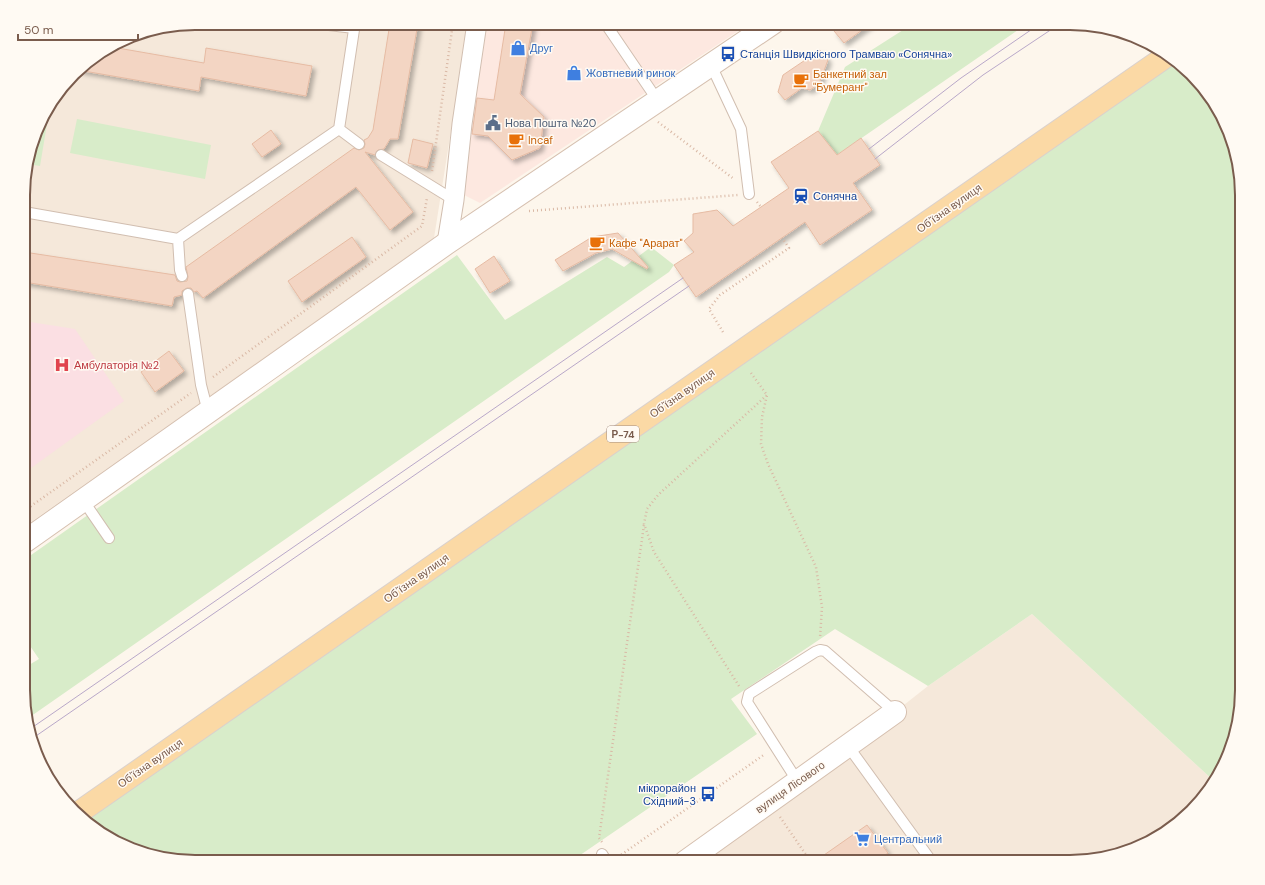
<svg xmlns="http://www.w3.org/2000/svg" width="1265" height="885" font-family="'DM Sans',sans-serif">
	<defs>
		<filter id="shadow"><feDropShadow dx="3.5" dy="3.5" stdDeviation="2" flood-color="#0004"/></filter>
	</defs>
	<rect width="100%" height="100%" fill="#fdf6ec"/>
	<path fill="#f5e8da" d="M195 23H468L434 238 24 527V173L41 119 81 66 129 36Z
		M1032 614 1214 781 1207 795 1146 844 1070 862H685L895 712 928 686Z"/>
	<path fill="#fde8e0" d="M481 23H750L480 203 458 192Z"/>
	<path fill="#fbdfe3" d="M24 321 75 329 124 401 24 473Z"/>
	<path fill="#d8ecc9" d="M914 23H1028L837 155 818 131 845 67Z
		M1175 58 1224 119 1242 184V701L1233 746 1214 781 1032 614 928 686 835 629 731 699 757 734 570 862H184L139 853 90 827 78 813Z
		M50 106 40 166 27 164 41 119Z
		M77 119 211 145 205 179 70 153Z
		M651 247 674 265 669 272 27 719 24 712V668L39 659 24 637V560L457 255 505 320 607 257 624 267Z"/>
	<path fill="#f3d5c3" stroke="#e6bba3" filter="url(#shadow)" d="M390 23H418L398 139H390L384 149 378 150 375 155 365 152 413 212 390 230 356 187 203 298 197 291 194 292 191 288H187L182 291V295L174 297 172 306 24 282V252L175 275 177 281 180 282 187 281 188 277 186 267 354 148 359 150 364 148 365 144 364 140 368 138 373 130Z
		M506 23H533L520 94 544 117 540 148 512 160 488 136 472 134 477 98 494 100Z
		M845 23H872L844 43 834 31Z
		M112 47 204 63 206 48 312 66 306 96 201 77 199 91 78 70 81 66Z
		M820 50 828 60 819 84 810 90 802 88 785 100 778 92 783 75Z
		M271 130 281 144 262 157 252 144Z
		M818 131 837 155 861 138 880 165 853 183 872 210 820 245 805 222 696 297 674 265 694 252 684 241 693 233V214L717 210 733 226 789 188 771 162Z
		M413 139 433 144 427 168 408 163Z
		M618 233 648 267 647 269 612 249 596 253 563 271 555 260 592 237Z
		M352 237 366 257 302 302 288 281Z
		M494 256 510 281 490 293 475 269Z
		M169 351 184 371 155 392 141 372Z
		M867 825 888 853 876 862H814Z"/>
	<g fill="none" stroke-linecap="round" stroke-linejoin="round">
		<defs>
			<path id="lane" d="M312 23 354 28
				M605 23 658 101
				M711 65 741 129 749 194
				M339 129 359 144
				M381 155 454 200
				M24 212 178 239 339 129 355 23
				M178 239 180 270 182 276
				M188 294 201 385 208 412
				M83 500 109 538
				M848 746 932 862
				M798 782 747 702 749 694 815 652 820 650 825 651 895 712
				M602 854 607 862"/>
			<path id="street" d="M447 243 454 200 462 124 477 23"/>
			<path id="secondary" d="M24 542 447 243 773 23
				M685 862 895 712"/>
			<path id="primary" d="M78 813 1168 55"/>
		</defs>
		<use href="#lane" stroke="#d1beb0" stroke-width="12"/>
		<use href="#street" stroke="#d1beb0" stroke-width="21"/>
		<use href="#secondary" stroke="#d6c0b0" stroke-width="24"/>
		<use href="#primary" stroke="#dad1cd" stroke-width="24"/>
		<path stroke="#d9b8a5" stroke-width="2.5" stroke-dasharray="1 3" stroke-linecap="butt" d="M658 122 734 179
			M432 171 453 23
			M757 202 761 207
			M529 211 738 195
			M723 332 709 309 720 295 789 248 782 238
			M751 373 767 395 762 417 761 444 768 464 816 567 822 607 820 638
			M213 377 422 226 427 198
			M24 511 191 393
			M739 686 654 552 644 524 647 509 658 495 767 395
			M780 817 811 862
			M602 842 599 838 644 525
			M618 857 765 754
			M796 862 806 855"/>
		<use href="#lane" stroke="#fff" stroke-width="10"/>
		<use href="#street" stroke="#fff" stroke-width="19"/>
		<use href="#secondary" stroke="#fff" stroke-width="22"/>
		<use href="#primary" stroke="#fbd9a5" stroke-width="22"/>
		<path stroke="#b9a8c9" stroke-width="1" d="M869 149 961 78 1041 23
			M875 159 983 75 1061 23
			M30 729 683 278
			M33 738 689 286"/>
	</g>
	<defs>
		<symbol id="shop-bare" viewBox="-9 -9 18 18"><path d="M-5-2.5h2.3a2.7 3.5 0 0 1 5.4 0H5L5.5 6h-11ZM-1.5-2.5h3a1.5 2.3 0 0 0-3 0Z" fill="#3f7fe0" stroke="#fffaf3" stroke-width="2.5" paint-order="stroke"/></symbol>
		<symbol id="bus-bare" viewBox="-9 -9 18 18"><path d="M-5-6H5V4H4V6H2V4H-2V6H-4V4H-5ZM-3.5-4V0h7V-4ZM-3.5 1.2v1.5H-2V1.2ZM2 1.2v1.5H3.5V1.2Z" fill="#1a4fb4" stroke="#fffaf3" stroke-width="2.5" paint-order="stroke"/></symbol>
		<symbol id="cafe-bare" viewBox="-9 -9 18 18"><path d="M-5.5-4.5H6V0H3Q3 3.5 0 3.5H-2.5Q-5.5 3.5-5.5 0ZM3-3.2v2h1.7v-2ZM-6 4.5H4V6H-6Z" fill="#e8710a" stroke="#fffaf3" stroke-width="2.5" paint-order="stroke"/></symbol>
		<symbol id="civic-bare" viewBox="-9 -9 18 18"><path d="M-.6-6.5H3V-4.5H.6V-3L4-1V1h2V6H-6V1h2V-1L-.6-3ZM-1.2 2.5V6h2.4V2.5Z" fill="#5c6f8a" stroke="#fffaf3" stroke-width="2.5" paint-order="stroke"/></symbol>
		<symbol id="station-bare" viewBox="-9 -9 18 18"><path d="M-3-6H3Q5-6 5-4V2Q5 4 3 4L4.5 6H3L1.5 4h-3L-3 6H-4.5L-3 4Q-5 4-5 2V-4Q-5-6-3-6ZM-3.5-4v3h7v-3ZM-3.5 1v1.5H-2V1ZM2 1v1.5H3.5V1Z" fill="#1a4fb4" stroke="#fffaf3" stroke-width="2.5" paint-order="stroke"/></symbol>
		<symbol id="hospital-bare" viewBox="-9 -9 18 18"><path d="M-5-5h3v3.5h4V-5h3V5h-3V1.5h-4V5h-3Z" fill="#e0444e" stroke="#fffaf3" stroke-width="2.5" paint-order="stroke"/></symbol>
		<symbol id="supermarket-bare" viewBox="-9 -9 18 18"><path d="M-6-5.5h2.5l.6 2H6L4.5 2H-2.5L-4.4-4H-6ZM-1.5 3.2a1.3 1.3 0 1 0 .1 0ZM3 3.2a1.3 1.3 0 1 0 .1 0Z" fill="#3f7fe0" stroke="#fffaf3" stroke-width="2.5" paint-order="stroke"/></symbol>
	</defs>
	<g fill-rule="evenodd">
		<use href="#shop-bare" x="507" y="37" width="22" height="22"/>
		<use href="#bus-bare" x="717" y="43" width="22" height="22"/>
		<use href="#shop-bare" x="563" y="62" width="22" height="22"/>
		<use href="#cafe-bare" x="790" y="69" width="22" height="22"/>
		<use href="#civic-bare" x="482" y="112" width="22" height="22"/>
		<use href="#cafe-bare" x="505" y="129" width="22" height="22"/>
		<use href="#station-bare" x="790" y="185" width="22" height="22"/>
		<use href="#cafe-bare" x="586" y="232" width="22" height="22"/>
		<use href="#hospital-bare" x="51" y="354" width="22" height="22"/>
		<use href="#bus-bare" x="697" y="783" width="22" height="22"/>
		<use href="#supermarket-bare" x="851" y="828" width="22" height="22"/>
	</g>
	<g text-anchor="middle" stroke-width="3" stroke-linejoin="round" paint-order="stroke">
		<rect fill="#fffaf3" stroke="#a28b7f" stroke-width="1" x="607" y="426" width="32" height="16" rx="3"/>
		<g font-size="10" font-weight="bold" fill="#7a5c4d">
			<text x="623" y="438">Р-74</text>
		</g>
		<g font-size="11" fill="#366cbe" stroke="#fffaf3" text-anchor="start">
			<text x="530" y="52">Друг</text>
			<text x="586" y="77">Жовтневий ринок</text>
			<text x="874" y="843">Центральний</text>
		</g>
		<g font-size="11" fill="#164399" stroke="#fffaf3" text-anchor="start">
			<text x="740" y="58">Станцiя Швидкiсного Трамваю «Сонячна»</text>
			<text x="813" y="200">Сонячна</text>
			<text x="696" y="792" text-anchor="end">мікрорайон<tspan x="696" dy="13">Східний-3</tspan></text>
		</g>
		<g font-size="11" fill="#c56008" stroke="#fffaf3" text-anchor="start">
			<text x="813" y="78">Банкетний зал<tspan x="813" dy="13">"Бумеранг"</tspan></text>
			<text x="528" y="144">Incaf</text>
			<text x="609" y="247">Кафе "Арарат"</text>
		</g>
		<g font-size="11" fill="#4e5e75" stroke="#fffaf3" text-anchor="start">
			<text x="505" y="127">Нова Пошта №20</text>
		</g>
		<g font-size="11" fill="#7a5c4d" stroke="#fffaf3">
			<text transform="translate(949 208) rotate(-35)" y="4">Обʼїзна вулиця</text>
			<text transform="translate(682 393) rotate(-35)" y="4">Обʼїзна вулиця</text>
			<text transform="translate(416 578) rotate(-35)" y="4">Обʼїзна вулиця</text>
			<text transform="translate(150 763) rotate(-35)" y="4">Обʼїзна вулиця</text>
			<text transform="translate(790 787) rotate(-35)" y="4">вулиця Лісового</text>
		</g>
		<g font-size="11" fill="#be3a42" stroke="#fffaf3" text-anchor="start">
			<text x="74" y="369">Амбулаторія №2</text>
		</g>
	</g>
	<path d="M0 0H1265V885H0ZM195 30H1070A165 165 0 0 1 1235 195V690A165 165 0 0 1 1070 855H195A165 165 0 0 1 30 690V195A165 165 0 0 1 195 30Z" fill="#fffaf3" fill-rule="evenodd"/>
	<path fill="none" stroke="#7a5c4d" stroke-width="2" d="M195 30H1070A165 165 0 0 1 1235 195V690A165 165 0 0 1 1070 855H195A165 165 0 0 1 30 690V195A165 165 0 0 1 195 30Z"/>
	<path d="M18 34v6h120v-6" fill="none" stroke="#7a5c4d" stroke-width="2"/>
	<text x="24" y="34" font-size="12" fill="#7a5c4d" stroke="#fffaf3" stroke-width="3" paint-order="stroke">50 m</text>
</svg>
